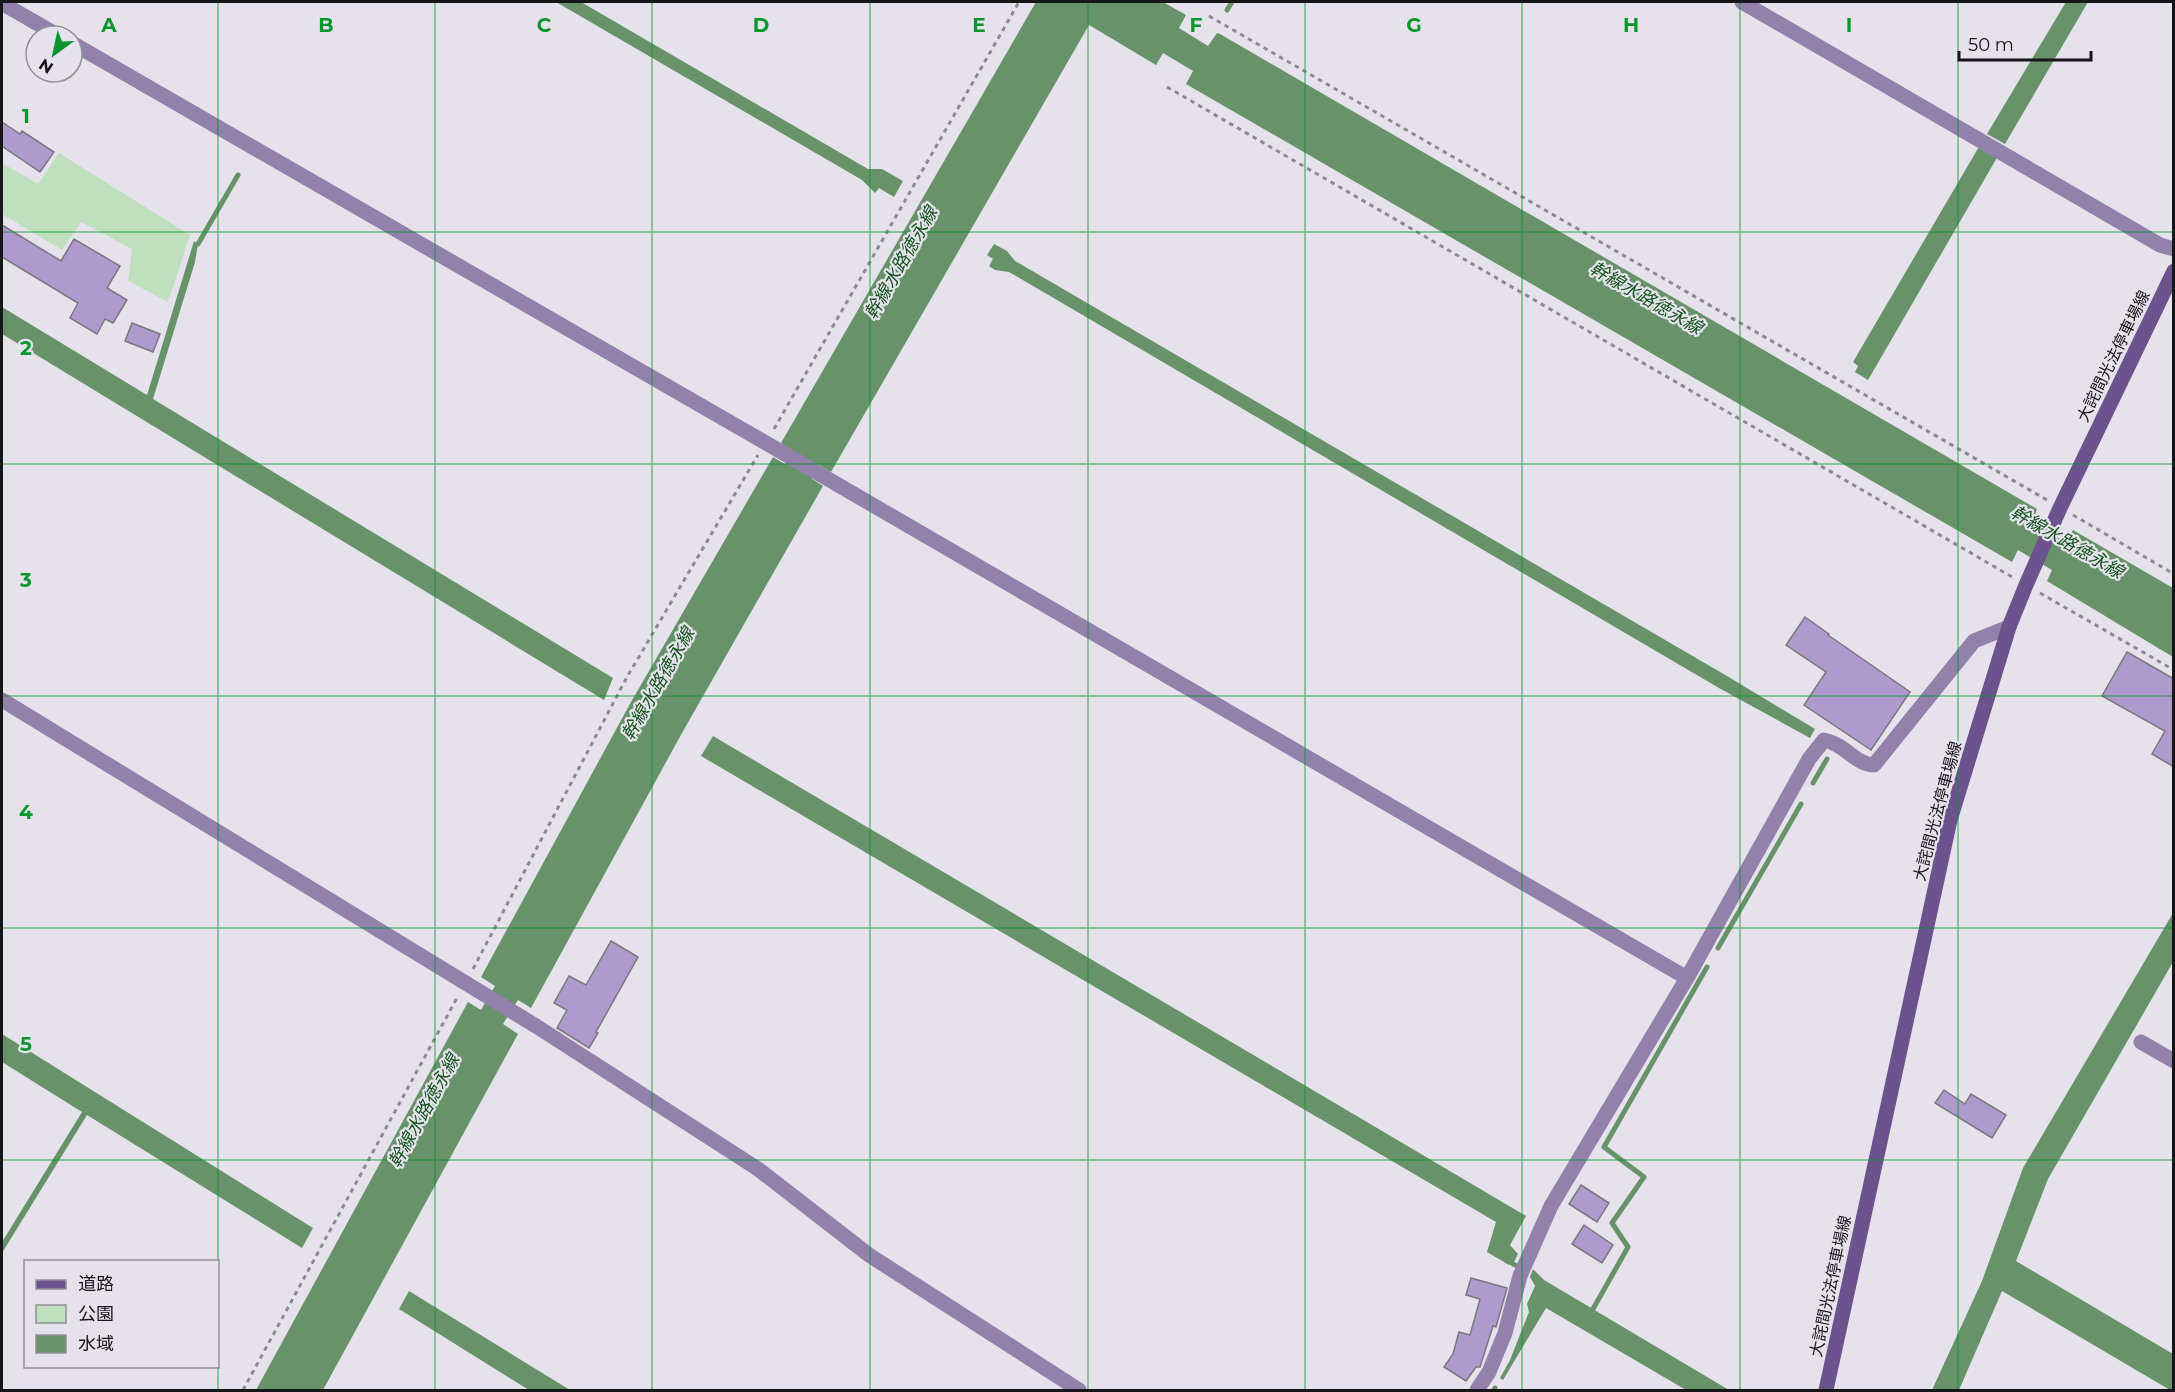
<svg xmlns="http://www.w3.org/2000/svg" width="2175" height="1392" font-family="Montserrat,'Noto Sans JP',sans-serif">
	<rect width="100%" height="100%" fill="#e5e2eb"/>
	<path fill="#bfdfbf" d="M59 153 190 235 168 302 128 281 132 249 81 222 62 250 2 214V163L38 184Z"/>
	<path fill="#68936a" d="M556 2H581L868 169H882L903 181 894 197 879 188 875 193 862 180Z
		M1036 2H1163L1186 15 1179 28 1208 46 1217 33 1220 34 2037 509 2032 523 2066 542 2073 530 2173 588V657L2047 581 2052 570 2018 550 2012 562 1186 84 1193 71 1163 53 1156 65 1089 25 831 472 819 465 811 478 823 486 682 733 531 1008 518 1000 503 1024 518 1034 323 1390H256L468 1002 481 1010 495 986 481 977 631 702 773 457 785 464 793 451 781 443Z
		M2066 2H2088L2005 144 1987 134Z
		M1980 145 1998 156 1868 380 1855 372 1858 366 1853 362Z
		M194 241 198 244 195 262 153 399 613 678 604 700 2 334V307L147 395Z
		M994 244 1007 251 1015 261 1727 676 1815 729 1810 738 1719 688 1009 272 995 270 989 266 993 259 987 255Z
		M713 736 1526 1216 1510 1245 1518 1254 1513 1264 1509 1265 1487 1252 1496 1222 701 756Z
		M2173 913V962L2048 1179 2016 1261 2173 1354V1390H2170L2002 1291 1959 1390H1932L1982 1281 2023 1168Z
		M2 1034 313 1228 302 1248 87 1115 2 1253V1242L82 1112 2 1062Z
		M1533 1269 1544 1280 1729 1390H1686L1546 1308 1503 1380 1500 1378 1510 1360 1529 1312 1527 1304 1535 1286 1530 1277Z
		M409 1291 570 1390H529L399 1309Z"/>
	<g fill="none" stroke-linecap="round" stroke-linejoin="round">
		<path stroke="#68936a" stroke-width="5" d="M1227 10 1232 2
			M198 244 238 175
			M1813 783 1827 759
			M1718 948 1801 804
			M1513 1264 1522 1268
			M1593 1309 1628 1247 1612 1223 1644 1177 1604 1147 1707 967
			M1494 1390 1495 1388"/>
	</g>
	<path fill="#af9ace" stroke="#7a777f" stroke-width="1.5" d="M2 122 20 134 22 131 54 152 40 172 2 146Z
		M2 225 61 261 74 239 120 266 107 288 127 300 113 323 105 319 97 334 70 318 78 303 2 257Z
		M132 323 160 334 153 352 125 341Z
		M1805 617 1829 634 1828 635 1910 692 1871 750 1804 705 1826 672 1786 645Z
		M2127 652 2174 679V767L2152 754 2165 731 2102 696Z
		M611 941 638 957 596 1032 598 1033 589 1048 557 1028 567 1010 554 1003 569 976 586 985Z
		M1944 1090 1965 1104 1971 1094 2006 1115 1992 1138 1935 1103Z
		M1581 1185 1609 1203 1597 1222 1569 1204Z
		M1584 1225 1613 1245 1602 1263 1572 1244Z
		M1471 1278 1507 1288 1496 1327 1493 1326 1480 1367H1476L1466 1381 1444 1367 1453 1354 1459 1332 1470 1335 1480 1299 1466 1295Z"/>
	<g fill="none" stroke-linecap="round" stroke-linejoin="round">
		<path stroke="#8d8a91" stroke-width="3" stroke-dasharray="4.5 4.5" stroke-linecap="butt" d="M1209 16 2047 500
			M1167 87 2014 578
			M774 429 1019 2
			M2073 515 2174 574
			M2040 593 2174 670
			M473 969 627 677 758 455
			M243 1390 458 996"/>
		<path stroke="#9282ab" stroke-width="15" d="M1742 2 2160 245 2174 249
			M5 5 59 36
			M72 43 766 443 1687 978
			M2 700 536 1026 758 1169 869 1255 1079 1390
			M2141 1042 2174 1061
			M1477 1390 1489 1372 1505 1333 1520 1276 1551 1206 1687 978 1809 759 1824 740C1845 744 1856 765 1874 765L1974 641 2009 627"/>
		<path stroke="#6c538d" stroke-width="15" d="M1826 1390 1950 820 2009 627 2026 585 2060 508 2174 271"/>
	</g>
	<path fill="none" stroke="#08962d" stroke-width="1.5" stroke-opacity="0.55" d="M218 2V1262M435 2V1390M652 2V1390M870 2V1390M1088 2V1390M1305 2V1390M1522 2V1390M1740 2V1390M1958 2V1390M2 232H2174M2 464H2174M2 696H2174M2 928H2174M2 1160H2174M218 1262V1366M218 1366V1390"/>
	<g text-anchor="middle" stroke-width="4.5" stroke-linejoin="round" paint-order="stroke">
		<g font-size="16" fill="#161518" stroke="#e5e2eb">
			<text transform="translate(2113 356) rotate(-64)" y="6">大詫間光法停車場線</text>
			<text transform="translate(1937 811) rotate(-75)" y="6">大詫間光法停車場線</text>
			<text transform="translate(1830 1286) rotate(-78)" y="6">大詫間光法停車場線</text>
		</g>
		<g font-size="18" font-style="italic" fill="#12531c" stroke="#e5e2eb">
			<text transform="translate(901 263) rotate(-60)" y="6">幹線水路徳永線</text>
			<text transform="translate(1646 298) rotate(30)" y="6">幹線水路徳永線</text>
			<text transform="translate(2067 542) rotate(30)" y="6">幹線水路徳永線</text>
			<text transform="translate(658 684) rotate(-60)" y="6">幹線水路徳永線</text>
			<text transform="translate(424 1111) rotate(-61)" y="6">幹線水路徳永線</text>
		</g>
	</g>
	<g font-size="20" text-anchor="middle" font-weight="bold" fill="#08962d" stroke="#e5e2eb" stroke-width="4.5" stroke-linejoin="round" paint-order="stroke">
		<text x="109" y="32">A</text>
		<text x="326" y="32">B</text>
		<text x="544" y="32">C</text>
		<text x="761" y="32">D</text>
		<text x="979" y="32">E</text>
		<text x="1196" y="32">F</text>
		<text x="1414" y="32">G</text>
		<text x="1631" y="32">H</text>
		<text x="1849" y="32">I</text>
		<text x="26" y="123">1</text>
		<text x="26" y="355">2</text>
		<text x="26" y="587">3</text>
		<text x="26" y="819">4</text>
		<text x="26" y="1051">5</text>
	</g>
	<rect width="2175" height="1392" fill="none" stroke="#161518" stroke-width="6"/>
	<rect x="24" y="1260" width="195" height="108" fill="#e5e2eb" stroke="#929097" stroke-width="1.5"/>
	<rect x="36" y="1280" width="30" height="9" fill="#6c538d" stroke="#929097" stroke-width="1.5"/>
	<text x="78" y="1290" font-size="18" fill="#161518">道路</text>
	<rect x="36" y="1305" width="30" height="18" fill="#bfdfbf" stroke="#929097" stroke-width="1.5"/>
	<text x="78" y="1320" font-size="18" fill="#161518">公園</text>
	<rect x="36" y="1335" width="30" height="18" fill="#68936a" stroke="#929097" stroke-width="1.5"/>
	<text x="78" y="1350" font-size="18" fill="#161518">水域</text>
	<g transform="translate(54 54) rotate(213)"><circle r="28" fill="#e5e2eb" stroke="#929097" stroke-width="1.5"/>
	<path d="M0-4.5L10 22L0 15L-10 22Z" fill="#08962d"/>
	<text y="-9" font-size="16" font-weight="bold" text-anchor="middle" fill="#161518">N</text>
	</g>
	<path d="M1959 51v9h132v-9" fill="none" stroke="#161518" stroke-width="3"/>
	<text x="1968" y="51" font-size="18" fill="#161518" stroke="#e5e2eb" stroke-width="4.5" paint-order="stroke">50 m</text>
</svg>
